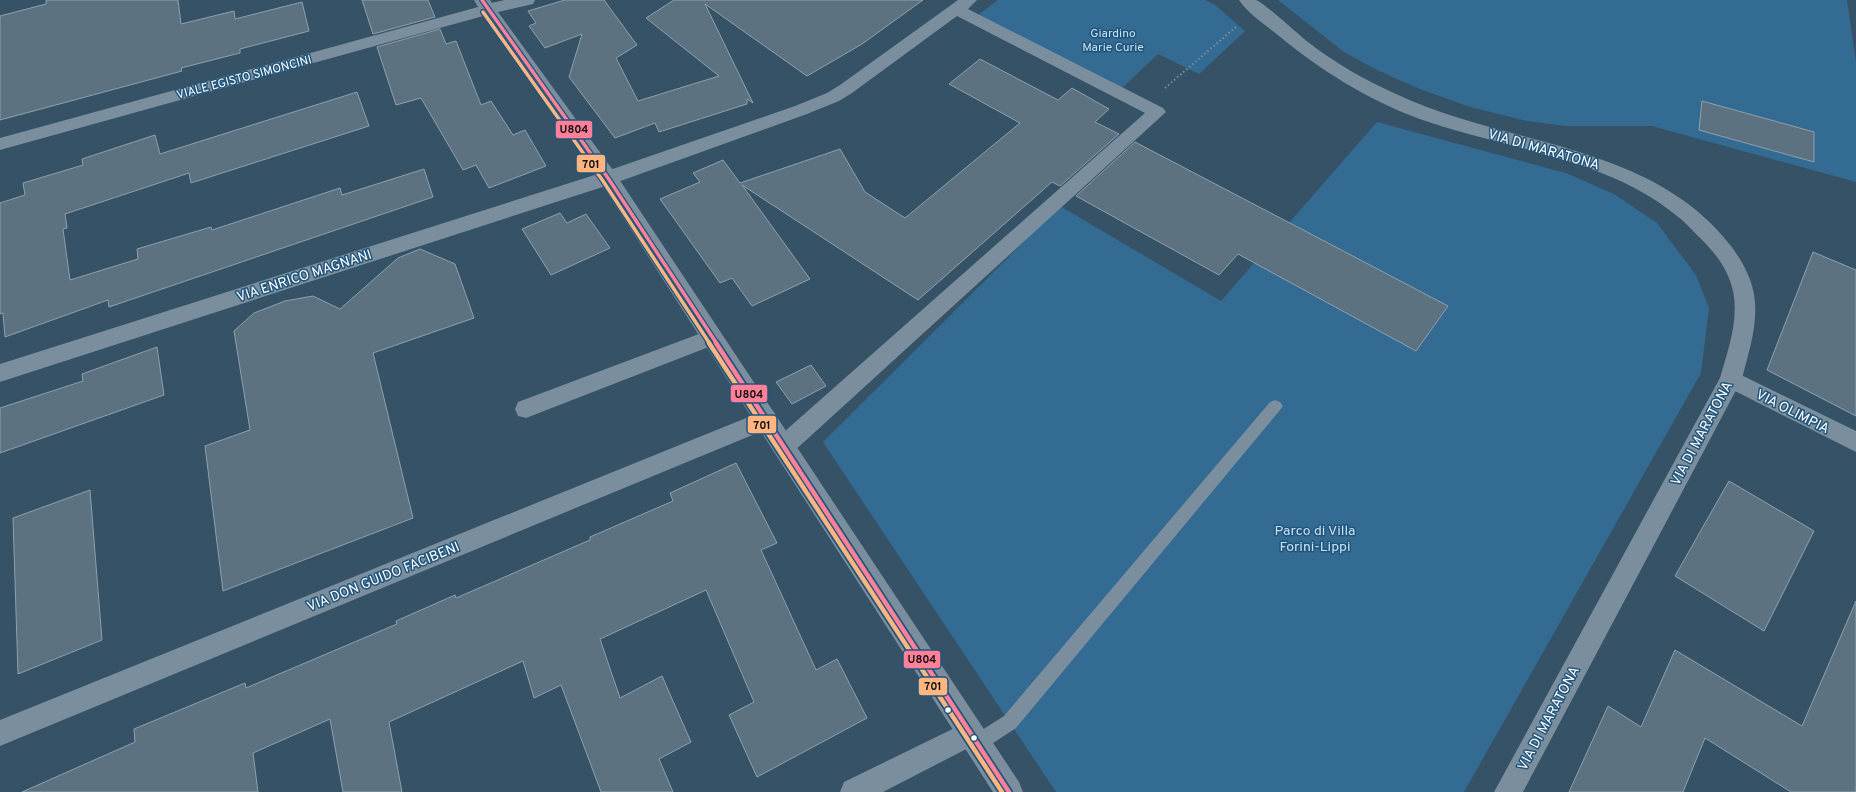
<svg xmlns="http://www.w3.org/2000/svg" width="1856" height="792" font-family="Overpass,sans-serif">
	<rect width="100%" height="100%" fill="#365267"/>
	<path fill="#346b93" d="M998 0H1205L1215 5 1245 31 1199 74 1158 54 1121 89 978 15Z
		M1278 0H1847L1856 62V182L1652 126H1566L1527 121 1470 107 1420 89 1377 70 1344 52Z
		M1377 122 1566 173 1614 194 1657 223 1696 275 1709 308 1701 373 1464 792H1056L823 442 1060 206 1221 301Z"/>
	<path fill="#5c7281" stroke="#8ea0ad" d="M46 0H178L181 24 234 11 235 19 302 2 309 31 240 49V53L181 68 182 71 0 120V16L46 4Z
		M362 0H428L435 17 373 34Z
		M565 0H604L637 45 616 58 638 101 719 76 646 18 674 0H923L862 44 807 76 705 4 753 103 747 99V104L659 132 655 123 615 138 569 77 582 34 545 48 529 26 536 23 528 11Z
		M440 29 446 44 456 41 481 105 491 101 513 135 525 130 546 166 489 188 476 165 463 170 421 98 396 105 377 47Z
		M980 59 1058 100 1072 88 1109 109 1095 122 1119 134 1060 186 1052 182 918 300 742 185 810 279 752 306 732 278 720 283 660 199 700 182 693 173 723 160 740 183 840 149 865 192 905 218 1020 123 949 84Z
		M357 92 369 126 191 183 189 173 65 214 67 228 63 229 70 280 138 259 137 249 211 227 212 230 340 188 342 195 424 169 433 197 109 307 108 300 5 337 3 313 0 314V203L25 195 23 183 83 165 82 159 155 135 160 154Z
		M1702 101 1814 132V162L1699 130Z
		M1135 142 1307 232 1448 306 1416 351 1238 254 1219 275 1076 196Z
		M560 213 567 223 586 214 610 248 551 275 522 229Z
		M420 249 455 264 474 318 373 353 413 518 223 591 205 446 250 430 234 331 254 313 285 301 313 296 340 309 398 258Z
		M1813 252 1856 270V416L1767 370Z
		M157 347 164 395 0 453V408L83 381 82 374Z
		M811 365 826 386 792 404 776 382Z
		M736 463 777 543 761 550 816 670 837 659 867 718 757 777 729 715 754 702 706 590 600 639 620 698 662 676 691 742 659 759 673 792H601L561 685 534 698 523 661 389 722 402 792H343L330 719 253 753 258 792H22L135 742 134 729 245 683 246 688 397 624 396 621 455 595 456 598 590 540V537L673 501 670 493Z
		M1729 481 1814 531 1764 631 1675 576Z
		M90 490 102 640 18 674 13 518Z
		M1856 601V792H1791L1705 738 1683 792H1569L1608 706 1641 727 1675 650 1802 726Z"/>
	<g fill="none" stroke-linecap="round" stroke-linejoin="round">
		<path stroke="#7a8e9e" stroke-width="2" stroke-dasharray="1.5 2.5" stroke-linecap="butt" d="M1165 88 1237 26"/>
		<path fill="#7a8e9e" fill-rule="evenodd" d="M1275 400 1280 402 1283 406 1280 410 1016 728 978 753 971 751 969 744 971 737 1004 716 1270 402Z"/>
		<path fill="#7a8e9e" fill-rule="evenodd" d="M474 0H490L496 9 494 13 0 150V138L478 7Z
			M958 0H977L968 9 1163 108 1166 112 792 453 784 456 776 453 773 446 776 439 1145 113 957 16 852 93 839 101 807 114 615 183 0 382V364L601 173 795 106 827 93 840 85Z
			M712 329 719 331 723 337 719 343 526 418 518 416 515 409 518 402Z
			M1731 370 1856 431V452L1723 385 1720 379 1723 373Z
			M766 410 774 412 777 419 774 426 0 746V720Z
			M971 720 980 724 984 733 980 742 883 792H840L844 782Z"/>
		<path fill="#7a8e9d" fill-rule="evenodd" d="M505 0H535L533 4 498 12 615 173 1019 782 1023 792H993L601 183 480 9 482 5Z
			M1239 0C1244 0 1252 0 1256 0 1263 2 1299 35 1308 42 1335 63 1365 80 1396 94 1505 146 1651 142 1731 246 1743 262 1754 282 1755 303 1757 329 1748 354 1742 379L1523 792H1494L1720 378C1728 350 1739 320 1733 291 1728 268 1713 250 1697 235 1690 228 1684 221 1677 216 1604 156 1502 149 1417 118 1367 99 1320 70 1279 36 1267 26 1248 14 1239 0Z"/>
		<defs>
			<path id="bus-1-far1" d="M482 0 608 178 717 344"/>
			<path id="bus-1" d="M716 343 1009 792"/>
			<path id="bus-2-far1" d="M483 12 603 181 710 344"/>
			<path id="bus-2" d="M709 343 1002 792"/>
		</defs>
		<use href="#bus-1-far1" stroke="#21557c" stroke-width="6"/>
		<use href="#bus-1" stroke="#21557c" stroke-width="8"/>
		<use href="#bus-2-far1" stroke="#21557c" stroke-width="6"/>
		<use href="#bus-2" stroke="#21557c" stroke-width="8"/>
		<use href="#bus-1-far1" stroke="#ff8098" stroke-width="3.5"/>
		<use href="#bus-1" stroke="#ff8098" stroke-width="4.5"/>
		<use href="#bus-2-far1" stroke="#ffb580" stroke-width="3.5"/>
		<use href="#bus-2" stroke="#ffb580" stroke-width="4.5"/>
	</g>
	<g fill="#fff" stroke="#21557c" stroke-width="1.5">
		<circle cx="948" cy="710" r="3.5"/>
		<circle cx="974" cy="738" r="3.5"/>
	</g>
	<g text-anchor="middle" stroke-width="3" stroke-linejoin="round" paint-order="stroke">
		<g font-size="12" fill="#c7e2f5" stroke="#21557c">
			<text x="1113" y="37">Giardino<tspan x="1113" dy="14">Marie Curie</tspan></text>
		</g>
		<g font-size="12" fill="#fff" stroke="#21557c">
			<text transform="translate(244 77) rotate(-15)" y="4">VIALE EGISTO SIMONCINI</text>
		</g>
		<g font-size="14" fill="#fff" stroke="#21557c">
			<text transform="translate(1544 149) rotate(16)" y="5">VIA DI MARATONA</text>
			<text transform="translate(304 275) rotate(-18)" y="5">VIA ENRICO MAGNANI</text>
			<text transform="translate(1793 411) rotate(27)" y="5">VIA OLIMPIA</text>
			<text transform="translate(1701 433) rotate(-62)" y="5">VIA DI MARATONA</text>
			<text transform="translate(383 576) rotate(-22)" y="5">VIA DON GUIDO FACIBENI</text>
			<text transform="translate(1548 718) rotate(-62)" y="5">VIA DI MARATONA</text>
		</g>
		<g font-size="14" fill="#c7e2f5" stroke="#21557c">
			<text x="1315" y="535">Parco di Villa<tspan x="1315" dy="16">Forini-Lippi</tspan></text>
		</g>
	</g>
	<g stroke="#21557c" stroke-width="1.5">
		<rect x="555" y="120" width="38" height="19" rx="4" fill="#ff8098"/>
		<rect x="576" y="154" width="30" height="19" rx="4" fill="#ffb580"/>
		<rect x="730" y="384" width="38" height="19" rx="4" fill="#ff8098"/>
		<rect x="747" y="415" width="30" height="19" rx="4" fill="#ffb580"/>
		<rect x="903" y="650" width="38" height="19" rx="4" fill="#ff8098"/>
		<rect x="918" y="677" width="30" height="19" rx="4" fill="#ffb580"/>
	</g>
	<g font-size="11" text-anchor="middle" font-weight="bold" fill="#111">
		<text x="574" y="133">U804</text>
		<text x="591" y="168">701</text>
		<text x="749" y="398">U804</text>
		<text x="762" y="429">701</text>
		<text x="922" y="663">U804</text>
		<text x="933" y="690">701</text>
	</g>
</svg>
